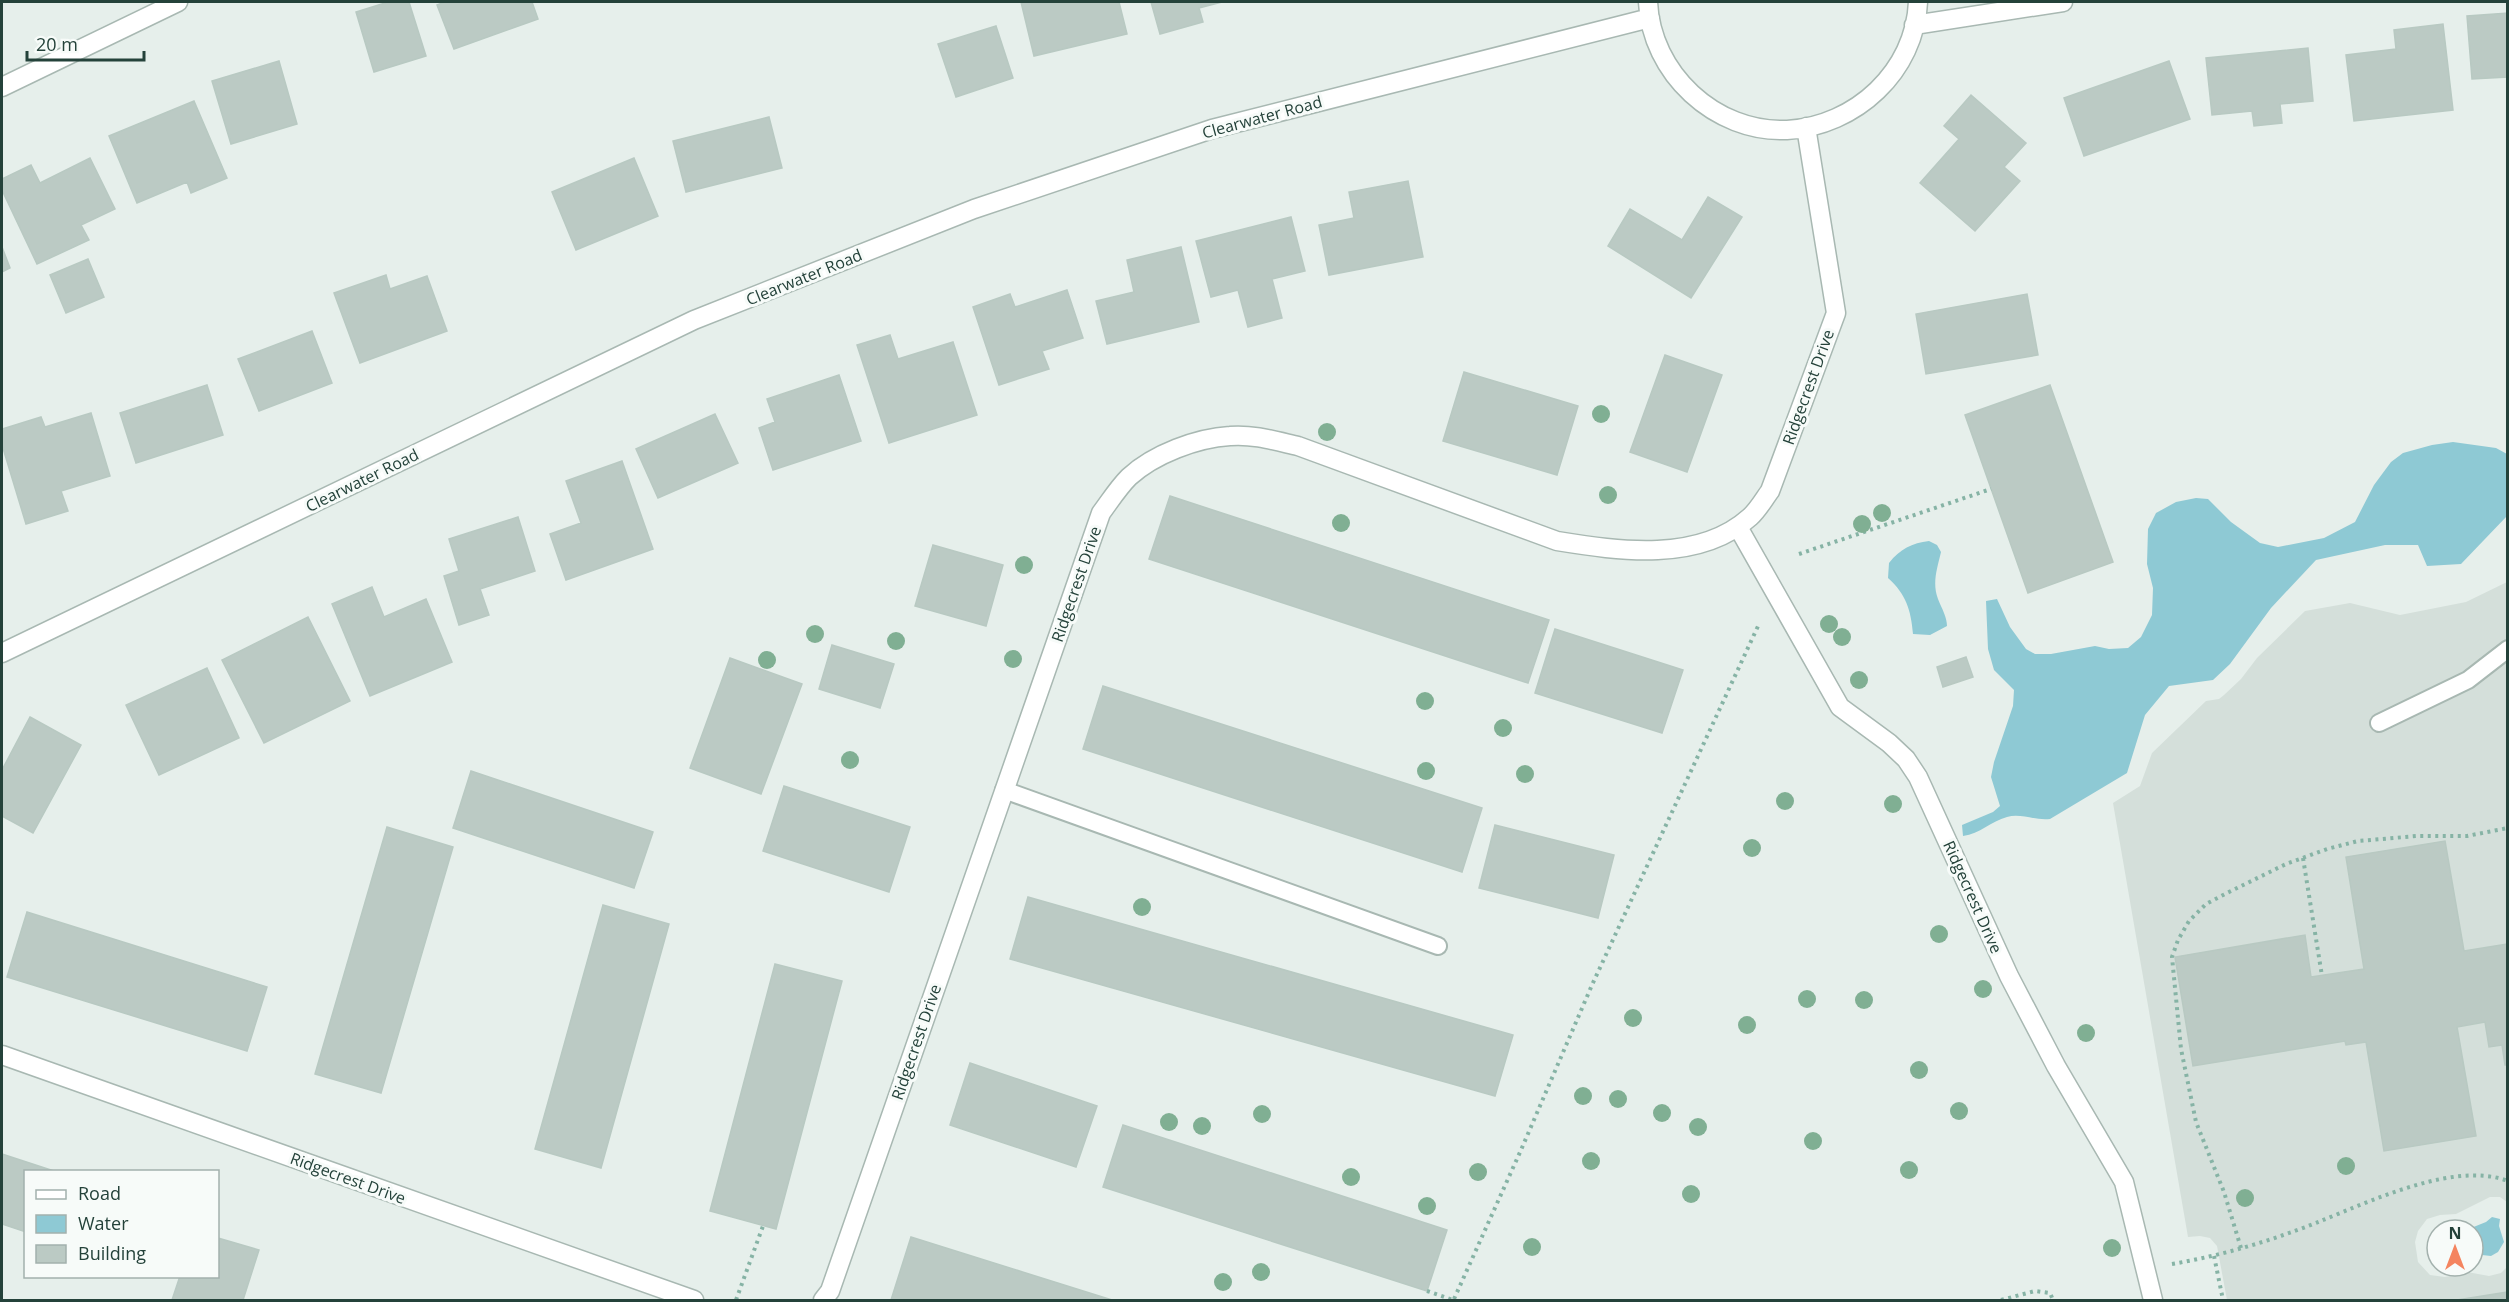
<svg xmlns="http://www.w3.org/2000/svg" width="2509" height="1302" font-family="'Open Sans',sans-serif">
	<rect width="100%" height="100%" fill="#e6efeb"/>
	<path fill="#d4dfda" d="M2507 582V1202L2500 1197H2490L2456 1214 2440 1215 2427 1219 2418 1231 2415 1242 2418 1262 2430 1275 2445 1277 2467 1272 2489 1276 2501 1273 2507 1267V1300H2227L2217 1246 2210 1238 2200 1236 2188 1237 2113 803 2140 786 2152 753 2206 701 2219 699 2224 695 2241 679 2257 658 2305 611 2350 603 2400 615 2466 602Z"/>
	<path fill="#8ec9d4" d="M2453 442 2496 448 2507 454V516L2461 564 2427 566 2418 545H2385L2316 560 2271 608 2230 664 2213 680 2169 686 2145 715 2127 773 2050 819C2036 821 2021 813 2007 817 1991 821 1980 834 1963 836L1962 825 1993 812 2000 806 1991 777 1994 762 2013 706 2014 690 1994 670 1988 649 1986 601 1997 599 2010 627 2026 649 2035 654H2051L2095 646 2109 649 2128 648 2141 637 2152 615 2153 588 2147 564 2148 529 2156 513 2176 502 2196 498 2208 499 2231 522 2260 543 2278 547 2324 538 2355 522 2374 485 2391 462 2403 453 2432 445Z
		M1929 541 1937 545 1941 552C1937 569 1932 583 1938 599 1942 609 1947 617 1947 626L1930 635 1913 634C1911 610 1906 594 1888 578L1889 563C1900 549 1912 543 1929 541Z
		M2492 1217 2500 1219 2499 1226 2504 1242 2498 1252 2491 1256 2473 1254V1230H2466L2486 1222Z"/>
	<path fill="#bbcac4" stroke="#b8c9c2" stroke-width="1.5" d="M388 2H409L426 56 374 72 356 12Z
		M445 2H532L538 19 454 49 437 5Z
		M1021 2H1119L1127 34 1034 56Z
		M1151 2H1222L1199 8 1203 22 1160 34Z
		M2508 13V77L2472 79 2467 16Z
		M2443 24 2453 110 2354 121 2346 55 2396 49 2394 30Z
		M996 26 1013 78 956 97 938 44Z
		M2308 48 2313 101 2280 104 2282 123 2254 126 2252 111 2212 115 2206 58Z
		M279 61 297 124 231 144 212 81Z
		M2169 61 2190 119 2084 156 2064 98Z
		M1971 95 2026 143 2004 167 2020 181 1975 231 1920 183 1959 139 1944 126Z
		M194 101 227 178 191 193 187 182 137 203 109 136Z
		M769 117 782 168 686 192 673 141Z
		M90 158 115 209 81 225 89 240 37 264 2 190V179L31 165 40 183Z
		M634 158 658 216 576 250 552 192Z
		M1408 181 1423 257 1329 275 1319 225 1354 218 1349 192Z
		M1708 197 1742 217 1691 298 1608 246 1630 209 1682 240Z
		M1291 217 1305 271 1272 279 1282 318 1248 327 1238 290 1211 297 1196 241Z
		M2 247 10 268 2 272Z
		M1181 247 1199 322 1107 344 1096 301 1134 292 1127 260Z
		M88 259 104 297 66 313 50 275Z
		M386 275 390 289 427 276 447 331 360 363 334 293Z
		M1067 290 1083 338 1042 351 1049 369 999 385 973 307 1010 294 1015 307Z
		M2027 294 2038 355 1926 374 1916 314Z
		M312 331 332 383 259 411 238 359Z
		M890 335 898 359 953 342 977 415 889 443 857 345Z
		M1665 355 1722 375 1687 472 1630 452Z
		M1464 372 1578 406 1557 475 1443 441Z
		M839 375 861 441 773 470 759 428 775 422 767 399Z
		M207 385 223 435 136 463 120 413Z
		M2050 385 2113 562 2028 593 1965 415Z
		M91 413 110 476 61 491 68 511 26 524 2 445V429L41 417 45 427Z
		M715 414 738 463 658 498 636 449Z
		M622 461 653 549 566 580 550 534 581 523 566 481Z
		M1170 496 1549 620 1528 683 1149 559Z
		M518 517 535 571 480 589 489 615 459 625 444 576 459 571 449 539Z
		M933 545 1003 565 986 626 915 606Z
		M372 587 384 617 426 599 452 662 370 696 332 604Z
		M308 617 350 701 264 743 222 660Z
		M1555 629 1683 670 1662 733 1535 693Z
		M832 645 894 664 880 708 819 689Z
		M1966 657 1973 677 1943 687 1937 667Z
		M730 658 802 684 761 794 690 768Z
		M207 668 239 738 159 775 126 705Z
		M1103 686 1482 808 1462 872 1083 749Z
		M30 717 81 745 33 833 2 816V770Z
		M471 771 653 832 634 888 453 828Z
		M784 786 910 827 889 892 763 851Z
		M1495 825 1614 855 1598 918 1479 888Z
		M387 827 453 847 381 1093 315 1074Z
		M2445 841 2464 951 2508 944V1065H2505L2502 1045 2489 1047 2485 1022 2457 1027 2476 1136 2384 1151 2366 1042 2346 1045 2345 1041 2193 1066 2175 957 2305 935 2311 977 2364 969 2346 857Z
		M1028 897 1513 1035 1495 1096 1010 959Z
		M603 905 669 924 601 1168 535 1149Z
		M27 912 267 987 247 1051 7 977Z
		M775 964 842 981 776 1229 710 1211Z
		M970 1063 1097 1106 1076 1167 950 1125Z
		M1123 1125 1447 1230 1427 1291 1103 1187Z
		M2 1154 57 1172H26V1232L2 1224Z
		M911 1237 1112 1300H891Z
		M218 1238 259 1250 243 1300H172L180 1276H218Z
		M2508 1292V1300H2457Z"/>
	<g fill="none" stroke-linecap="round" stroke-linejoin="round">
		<defs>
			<path id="lane" d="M2379 723 2468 680 2508 649
				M1004 790 1438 946"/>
			<path id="street" d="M1648 2C1651 73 1715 133 1787 130 1856 126 1915 71 1918 2
				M1914 25 2063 2
				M2 87 178 2
				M1738 527 1840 707 1889 743 1906 759 1918 777 2009 976 2056 1066 2124 1182 2153 1300
				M2 653 694 320 974 209 1212 129 1650 18
				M2 1055 694 1300
				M823 1300 830 1291 1101 513C1110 501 1118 488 1129 477 1154 454 1197 438 1230 436 1253 434 1276 441 1298 446L1557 541C1619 551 1699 563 1750 517 1758 510 1764 499 1770 491L1836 313 1806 127"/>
		</defs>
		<use href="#lane" stroke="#a8b8b2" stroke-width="20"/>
		<use href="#street" stroke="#a8b8b2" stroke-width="21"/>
		<path stroke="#86b3a5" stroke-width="4" stroke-dasharray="3 4.5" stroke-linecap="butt" d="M1799 554 1991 489
			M2303 858 2322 976
			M2241 1248 2224 1192 2196 1122 2181 1049 2172 957 2178 940 2189 921 2206 904 2227 893 2286 864 2327 849 2358 841 2417 836H2467L2508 828
			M2214 1256 2223 1300
			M2172 1264C2213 1257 2253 1246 2292 1232 2350 1212 2448 1158 2508 1181
			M1427 1291 1453 1300
			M1454 1299 1521 1150 1592 985 1759 624
			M736 1300 763 1226
			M2001 1300 2035 1291 2050 1293 2053 1300"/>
		<use href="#lane" stroke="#fff" stroke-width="16"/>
		<use href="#street" stroke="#fff" stroke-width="18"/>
	</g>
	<g fill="#80af93">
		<circle cx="1601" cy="414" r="9"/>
		<circle cx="1327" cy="432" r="9"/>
		<circle cx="1608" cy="495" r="9"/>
		<circle cx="1882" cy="513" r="9"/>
		<circle cx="1341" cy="523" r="9"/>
		<circle cx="1862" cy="524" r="9"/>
		<circle cx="1024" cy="565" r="9"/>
		<circle cx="1829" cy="624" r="9"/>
		<circle cx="815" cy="634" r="9"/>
		<circle cx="1842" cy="637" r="9"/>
		<circle cx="896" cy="641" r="9"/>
		<circle cx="1013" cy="659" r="9"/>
		<circle cx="767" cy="660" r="9"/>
		<circle cx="1859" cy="680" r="9"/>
		<circle cx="1425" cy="701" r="9"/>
		<circle cx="1503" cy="728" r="9"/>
		<circle cx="850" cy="760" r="9"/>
		<circle cx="1426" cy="771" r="9"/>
		<circle cx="1525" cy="774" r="9"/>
		<circle cx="1785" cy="801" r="9"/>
		<circle cx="1893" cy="804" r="9"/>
		<circle cx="1752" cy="848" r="9"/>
		<circle cx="1142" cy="907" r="9"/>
		<circle cx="1939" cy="934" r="9"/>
		<circle cx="1983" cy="989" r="9"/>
		<circle cx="1807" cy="999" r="9"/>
		<circle cx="1864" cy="1000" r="9"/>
		<circle cx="1633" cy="1018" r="9"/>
		<circle cx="1747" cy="1025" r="9"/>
		<circle cx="2086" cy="1033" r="9"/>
		<circle cx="1919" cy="1070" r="9"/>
		<circle cx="1583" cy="1096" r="9"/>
		<circle cx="1618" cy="1099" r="9"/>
		<circle cx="1959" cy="1111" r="9"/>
		<circle cx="1662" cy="1113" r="9"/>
		<circle cx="1262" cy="1114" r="9"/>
		<circle cx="1169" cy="1122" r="9"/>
		<circle cx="1202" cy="1126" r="9"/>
		<circle cx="1698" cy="1127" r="9"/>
		<circle cx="1813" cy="1141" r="9"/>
		<circle cx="1591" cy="1161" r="9"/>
		<circle cx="2346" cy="1166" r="9"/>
		<circle cx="1909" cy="1170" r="9"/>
		<circle cx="1478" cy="1172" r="9"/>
		<circle cx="1351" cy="1177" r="9"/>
		<circle cx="1691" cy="1194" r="9"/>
		<circle cx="2245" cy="1198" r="9"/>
		<circle cx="1427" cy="1206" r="9"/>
		<circle cx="1532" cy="1247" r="9"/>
		<circle cx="2112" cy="1248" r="9"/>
		<circle cx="1261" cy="1272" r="9"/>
		<circle cx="1223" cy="1282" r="9"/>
	</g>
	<g text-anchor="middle" stroke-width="6" stroke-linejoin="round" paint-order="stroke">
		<g font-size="16" fill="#24423a" stroke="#f7fbf9">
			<text transform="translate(1262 117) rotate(-15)" y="6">Clearwater Road</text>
			<text transform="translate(804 277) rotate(-22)" y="6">Clearwater Road</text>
			<text transform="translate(1808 387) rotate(-70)" y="6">Ridgecrest Drive</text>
			<text transform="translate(362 480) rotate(-26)" y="6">Clearwater Road</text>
			<text transform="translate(1076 584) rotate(-71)" y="6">Ridgecrest Drive</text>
			<text transform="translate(1973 897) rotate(66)" y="6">Ridgecrest Drive</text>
			<text transform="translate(916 1042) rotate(-71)" y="6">Ridgecrest Drive</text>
			<text transform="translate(348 1178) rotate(20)" y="6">Ridgecrest Drive</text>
		</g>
	</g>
	<rect width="2509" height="1302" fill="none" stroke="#24423a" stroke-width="6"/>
	<rect x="24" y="1170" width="195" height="108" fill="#f7fbf9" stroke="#a3b1ad" stroke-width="1.5"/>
	<rect x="36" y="1190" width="30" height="9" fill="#ffffff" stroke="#a3b1ad" stroke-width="1.5"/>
	<text x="78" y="1200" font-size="18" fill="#24423a">Road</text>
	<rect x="36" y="1215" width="30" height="18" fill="#8ec9d4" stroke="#a3b1ad" stroke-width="1.5"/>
	<text x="78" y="1230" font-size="18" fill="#24423a">Water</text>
	<rect x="36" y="1245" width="30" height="18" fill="#bbcac4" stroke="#a3b1ad" stroke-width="1.5"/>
	<text x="78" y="1260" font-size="18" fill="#24423a">Building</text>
	<g transform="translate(2455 1248)"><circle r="28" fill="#f7fbf9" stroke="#a3b1ad" stroke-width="1.5"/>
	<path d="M0-4.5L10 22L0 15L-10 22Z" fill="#f4845f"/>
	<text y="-9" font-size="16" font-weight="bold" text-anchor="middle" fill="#24423a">N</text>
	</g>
	<path d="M27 51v9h117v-9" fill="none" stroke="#24423a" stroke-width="3"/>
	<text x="36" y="51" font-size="18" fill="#24423a" stroke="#f7fbf9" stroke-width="4.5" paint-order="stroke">20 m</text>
</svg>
